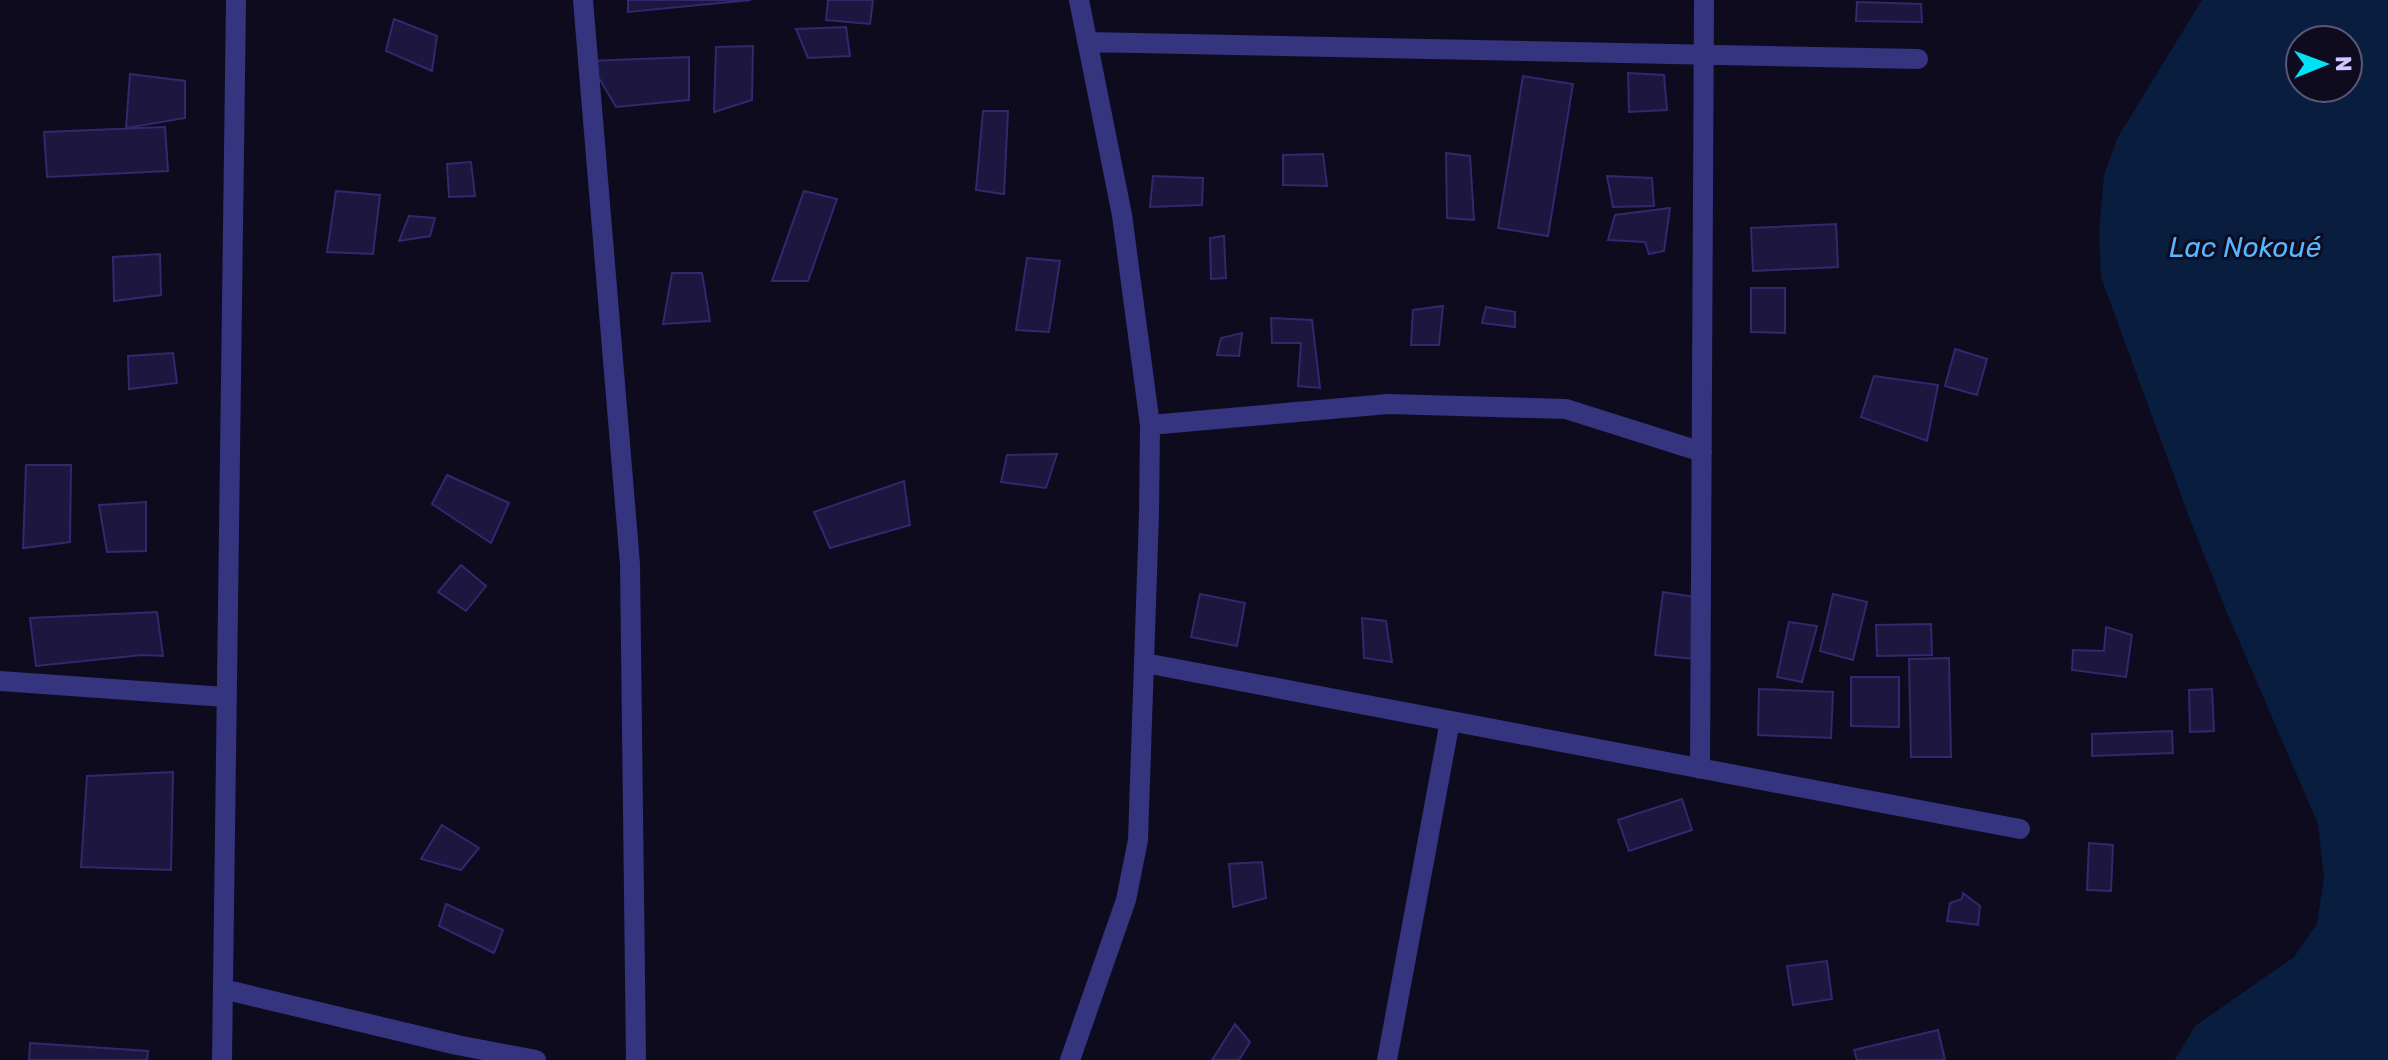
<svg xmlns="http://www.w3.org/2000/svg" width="2388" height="1060" font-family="Rubik,sans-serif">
	<rect width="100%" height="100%" fill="#0e0b1e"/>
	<path fill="#091e3f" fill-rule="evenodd" d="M2202 0H2388V1060H2175L2195 1026 2294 957 2317 924 2324 878 2318 824 2228 615 2191 522 2101 277 2099 232 2104 175 2118 137ZM2300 40H2348V88H2300Z"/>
	<path fill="#1d163f" stroke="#33276d" stroke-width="2" d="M628 0H751L628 12Z
		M828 0H873L870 24 826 20Z
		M1857 2 1921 4 1922 22 1856 21Z
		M394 19 437 36 432 71 386 51Z
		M846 27 850 56 808 58 796 29Z
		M753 46 752 100 714 112 716 47Z
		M689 57V100L616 107 589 61Z
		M1628 73 1664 75 1667 110 1629 112Z
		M130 74 185 81V118L126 128Z
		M1523 76 1573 84 1548 236 1498 228Z
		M983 111H1008L1004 194 976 190Z
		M165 127 168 171 47 177 44 132Z
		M1446 153 1470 156 1474 220 1447 218Z
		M1323 154 1327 186 1283 185V155Z
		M471 162 475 196 449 197 447 164Z
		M1153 176 1203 178 1202 205 1150 207Z
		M1607 176 1652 178 1654 206 1613 207Z
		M336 191 380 195 373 254 327 252Z
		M804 191 837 199 808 281H772Z
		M1670 208 1664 251 1649 254 1645 242 1608 240 1615 215Z
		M409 216 435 218 430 236 399 241Z
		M1836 224 1838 267 1753 271 1751 228Z
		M1224 236 1226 278 1211 279 1210 238Z
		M160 254 161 295 114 301 113 257Z
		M1027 258 1060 261 1049 332 1016 330Z
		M672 273H702L710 321 663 324Z
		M1751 288H1785V333L1751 332Z
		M1443 306 1439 345H1411L1413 310Z
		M1486 307 1515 312V327L1482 323Z
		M1271 318 1312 320 1320 388 1298 386 1301 343H1272Z
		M1242 333 1239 356 1217 355 1221 338Z
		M1955 349 1987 359 1977 395 1945 386Z
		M173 353 177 383 129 389 128 356Z
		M1874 376 1938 385 1927 441 1861 417Z
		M1057 454 1046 488 1001 482 1007 455Z
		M26 465H71L70 542 23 548Z
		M447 475 509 503 491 543 432 504Z
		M904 481 910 525 830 548 814 512Z
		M146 502V551L107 552 99 505Z
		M461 565 486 586 466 611 438 592Z
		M1663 592 1701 598 1694 659 1655 655Z
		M1200 594 1245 603 1237 646 1191 637Z
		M1833 594 1867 602 1853 660 1820 651Z
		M157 612 163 656 142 655 36 666 30 618Z
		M1362 618 1386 621 1392 662 1364 658Z
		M1789 622 1817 626 1802 682 1777 677Z
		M1931 624 1932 655 1877 656 1876 625Z
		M2106 627 2132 635 2126 677 2072 670 2073 650 2104 651Z
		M1949 658 1951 757H1911L1909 659Z
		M1851 677H1899V727L1851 726Z
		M1759 689 1833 692 1831 738 1758 735Z
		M2212 689 2214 731 2190 732 2189 690Z
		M2172 731 2173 753 2092 756V734Z
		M173 772 171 870 81 867 87 776Z
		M1682 799 1692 830 1629 851 1618 820Z
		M442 825 479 848 461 870 421 859Z
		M2089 843 2113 845 2111 891 2087 890Z
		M1262 862 1266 898 1233 907 1229 864Z
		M1963 893 1980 906 1978 925 1947 921 1950 903 1962 899Z
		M446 904 503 930 494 953 439 926Z
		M1827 961 1832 999 1793 1005 1787 966Z
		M1235 1024 1250 1042 1239 1060H1212Z
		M1938 1030 1945 1060H1857L1854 1050Z
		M30 1043 148 1051 147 1060H29Z"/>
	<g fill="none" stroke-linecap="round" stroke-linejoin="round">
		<path stroke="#34347f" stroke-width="20" d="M583 0 630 564 636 1060
			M1087 42 1918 59
			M1150 425 1388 404 1566 409 1702 452
			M1145 663 2020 829
			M0 681 225 697
			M1700 769 1704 0
			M223 989 457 1045 536 1060
			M222 1060 236 0
			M1070 1060 1126 900 1138 840 1149 514 1150 425 1122 215 1079 0
			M1387 1060 1450 721"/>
	</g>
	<g text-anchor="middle" stroke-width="6" stroke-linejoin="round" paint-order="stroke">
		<g font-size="28" font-style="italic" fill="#56b5ff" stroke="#0e0b1e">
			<text x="2245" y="257">Lac Nokoué</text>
		</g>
	</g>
	<g transform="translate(2324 64) rotate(89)"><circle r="38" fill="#0e0b1e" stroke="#5a5778" stroke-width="2"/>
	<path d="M0-6L14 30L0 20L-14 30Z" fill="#00e1f3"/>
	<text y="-12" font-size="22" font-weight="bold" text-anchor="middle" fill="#cdc8ff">N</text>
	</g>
</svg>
